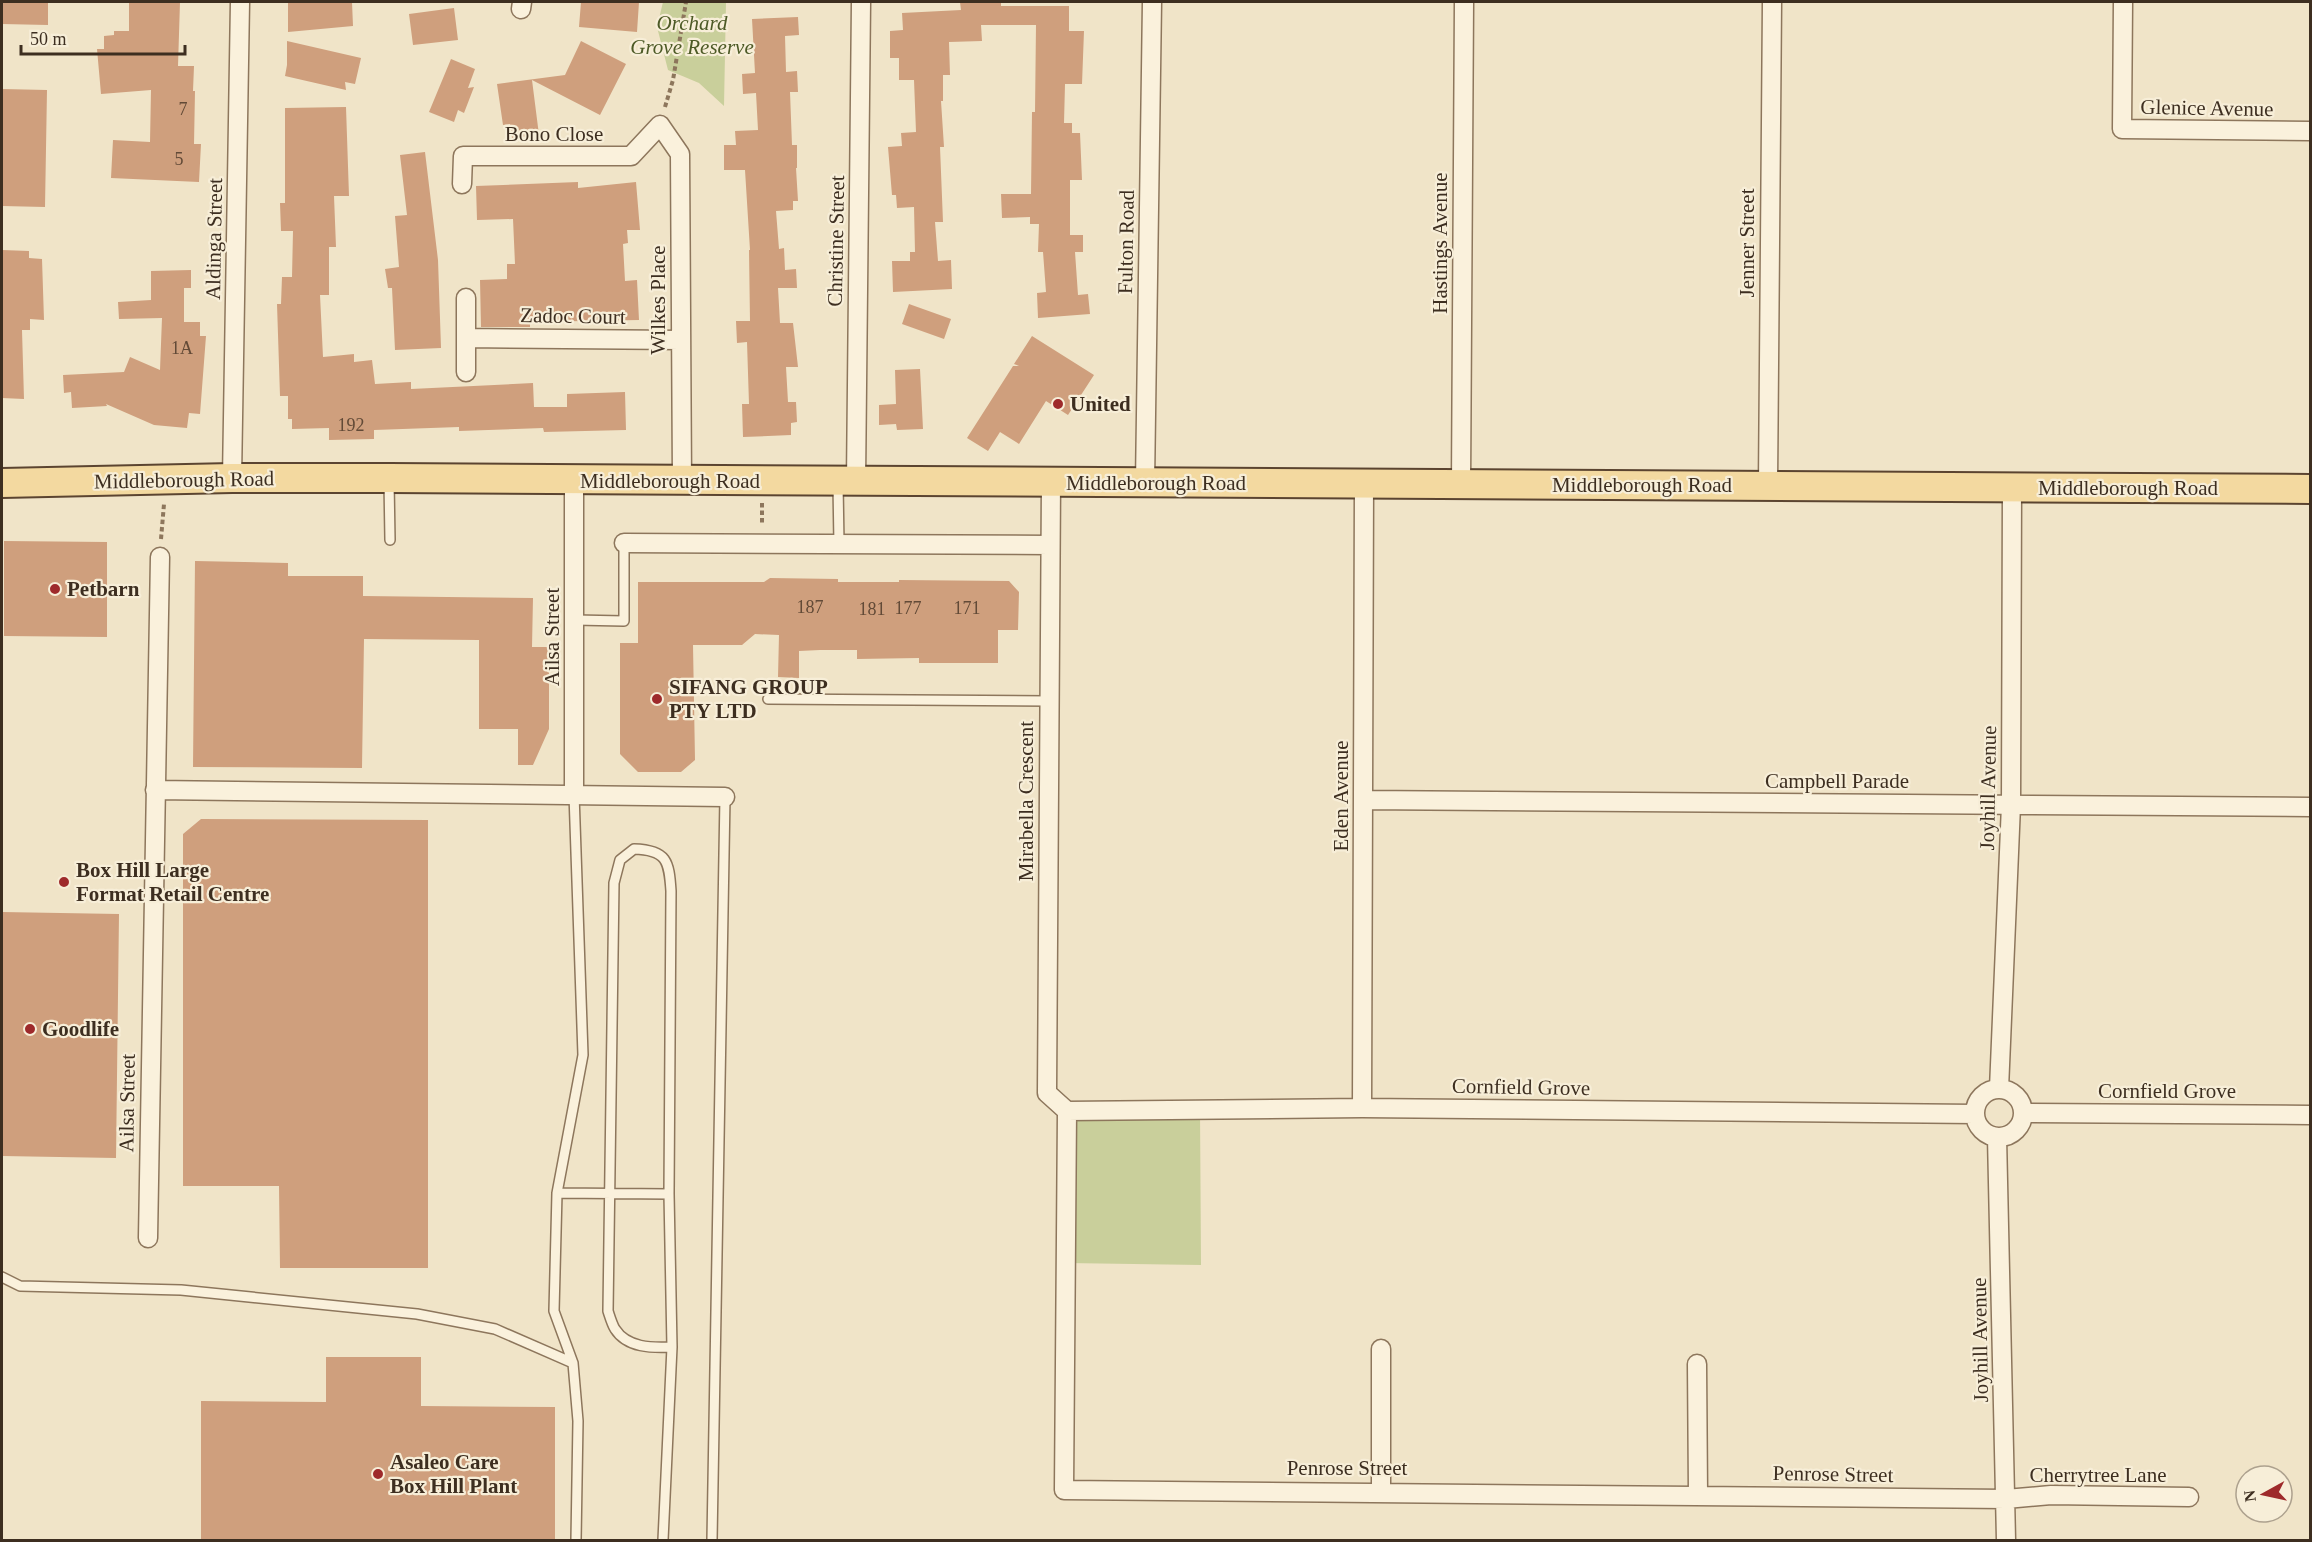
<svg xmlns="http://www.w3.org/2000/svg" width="2312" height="1542" font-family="Georgia,serif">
	<rect width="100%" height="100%" fill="#f0e4c8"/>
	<path fill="#c9cf9b" d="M663 2H726L724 106 699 83 668 70 657 27Z
		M1200 1110 1201 1265 1066 1263 1067 1111Z"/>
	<path fill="#cf9f7d" d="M2 2H48V25L2 24Z
		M129 2H180L178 66H194L193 91H195L194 144H201L199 182 111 178 113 140 150 142 151 90 101 94 97 49H104V36L114 35V31H129Z
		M308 2H352L353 26 288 32V3Z
		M581 2H639L637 32 579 27Z
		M960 2H1001V6H1069V31H1084L1082 84H1065L1064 123H1072V133H1080L1082 180H1070V235H1083V252H1075L1078 295 1088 294 1090 314 1038 318 1037 293 1046 292 1043 252H1038L1039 224H1030V217L1002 218 1001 194H1031L1032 112H1035L1036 25H981L982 41 949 42 950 75H943V101H941L944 147H940L943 222H935L938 261 951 260 952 289 893 292 892 261H910V252H915L914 207 897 208 896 195H892L888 147 902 146 901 133 916 132 914 80H899V58H890V31L903 30 902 13 961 10Z
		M454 8 458 40 413 45 409 14Z
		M798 17 799 35 785 36 786 72 797 71 798 92H790L792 145H797V168H796L798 201H793V210L776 211 779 249 784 248 785 270 796 269 797 288H778L780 323H793L798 367H786L788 402H796L797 422 791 423V435L743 437 742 404H749L747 342 737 343 736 321H750L749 250H750L745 170H724V145H736L735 131 758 130 756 93 743 94 742 74 755 73 752 19Z
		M287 41 361 58 355 84 345 82 346 90 285 76 287 65Z
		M581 41 626 64 600 115 532 80 539 135 512 138 510 124 503 125 497 84 565 75Z
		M451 59 475 69 468 88 474 87 464 113 458 110 454 122 429 112Z
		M2 89 47 90 45 207 2 206Z
		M346 107 349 196H334L336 247H329V295H320L323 357 354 354V362L372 360 375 384 411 382V389L533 383 534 407H567V394L625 392 626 430 544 432 543 428 459 431V427L374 430V439L329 440V428L292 429V419H288V396H280L277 304H281L282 277H292L293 231H281L280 203H285V108Z
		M425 152 438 260 441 348 395 350 392 288H388L385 269 399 267 395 216 407 215 400 155Z
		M578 182V188L636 182 640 230H627L628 243 623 244 625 281 637 280 639 320 530 322V327H481L480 280 507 279V264H515L513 219 477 220 476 186Z
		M2 250 29 251V258L42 259 44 320 30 319V330H22L24 399 2 398Z
		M191 270V288H184V322H200V336H206L200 414 189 413 187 428 154 425 106 404 107 406 72 408 71 392 64 393 63 375 124 372 130 357 160 370 162 318 119 319 118 302 151 300V271Z
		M909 304 951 319 944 339 902 324Z
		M1032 336 1094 375 1068 415 1046 401 1019 444 1000 432 988 451 967 438 1013 366H1019L1014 364Z
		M920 369 923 429 897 430 896 424 879 425V405L896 404 895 370Z
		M4 541 107 542V637L4 636Z
		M195 561 288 563V576H363V596L533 598 532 647H549V729L533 765H518V729H479V640L364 639 362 768 193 767Z
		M770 578 838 579V582H899V580L1009 581 1019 592 1018 630H998V663H919V658L857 659V650H820L799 651V678L778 677 779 635 755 634 742 645H693L695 760 681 772H638L620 754V643H638V582H764Z
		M201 819 428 820V1268H280L279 1186H183V834Z
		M2 912 119 914 116 1158 2 1156Z
		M326 1357H421V1406L555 1407V1540H201V1401L326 1402Z"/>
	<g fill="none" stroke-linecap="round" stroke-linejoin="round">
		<defs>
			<path id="lane" d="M389 481 390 540
				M838 484 839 544
				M575 620 624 621V543
				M768 699 1049 701
				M574 794 583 1055 557 1193 554 1311 573 1363 578 1421 576 1540
				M634 849C667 850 669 861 671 891L669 1194 672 1347C652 1348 627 1348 615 1329 612 1324 610 1317 608 1311L614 883 620 860Z
				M557 1193 669 1194
				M2 1277 20 1286 181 1290 417 1314 495 1329 573 1363
				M663 1540 672 1347
				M712 1540 725 797"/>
			<path id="street" d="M2123 2 2122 129 2310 131
				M521 9 522 2
				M462 184 463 156H631L660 125 680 154 682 481
				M466 338 680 340
				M466 372V298
				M232 478 240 2
				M574 480V794
				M856 481 861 2
				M1051 483 1047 1093 1067 1111
				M1145 483 1152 2
				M1461 484 1464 2
				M1768 485 1772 2
				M624 543 1050 545
				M155 790 725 797
				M1363 800 2310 807
				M1999 1089 2011 805 2012 487
				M1975 1113a24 24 0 1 1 48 0a24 24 0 1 1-48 0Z
				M1362 1108 1364 484
				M1067 1111 1064 1490 2006 1499 2051 1495 2189 1497
				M1067 1111 1362 1108 1975 1114
				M2023 1113 2310 1115
				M1997 1137 2006 1540
				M148 1238 160 557
				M1697 1364 1698 1494
				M1381 1491V1349"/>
			<path id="primary" d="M2 483 232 478H389L2310 489"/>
		</defs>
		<use href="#lane" stroke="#8d765c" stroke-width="12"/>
		<use href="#street" stroke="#8d765c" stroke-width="21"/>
		<use href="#primary" stroke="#5b4430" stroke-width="32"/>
		<path stroke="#8d765c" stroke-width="4" stroke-dasharray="4.5 3" stroke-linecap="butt" d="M665 107 673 80 686 2
			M762 503V525
			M161 539 164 504"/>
		<use href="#lane" stroke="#faf1dc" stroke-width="9"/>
		<use href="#street" stroke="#faf1dc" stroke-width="18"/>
		<use href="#primary" stroke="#f3d9a0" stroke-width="28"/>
	</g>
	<g fill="#9e2a2b" stroke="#f7eed8" stroke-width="2">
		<circle cx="1058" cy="404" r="6"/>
		<circle cx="55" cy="589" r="6"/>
		<circle cx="657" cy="699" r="6"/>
		<circle cx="64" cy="882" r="6"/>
		<circle cx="30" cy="1029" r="6"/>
		<circle cx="378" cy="1474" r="6"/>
	</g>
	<g text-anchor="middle" stroke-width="4.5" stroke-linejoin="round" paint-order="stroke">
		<g font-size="18" fill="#624a37">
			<text x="183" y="115">7</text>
			<text x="179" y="165">5</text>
			<text x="182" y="354">1A</text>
			<text x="351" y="431">192</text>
			<text x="810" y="613">187</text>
			<text x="908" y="614">177</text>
			<text x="967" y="614">171</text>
			<text x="872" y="615">181</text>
		</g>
		<g font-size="21" font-style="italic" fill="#4d5a26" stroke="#f7eed8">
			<text x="692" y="30">Orchard<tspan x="692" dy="24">Grove Reserve</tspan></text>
		</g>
		<g font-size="21" fill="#3d2e20" stroke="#f7eed8">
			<text transform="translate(2207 108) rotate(1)" y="7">Glenice Avenue</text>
			<text x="554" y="141">Bono Close</text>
			<text transform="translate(214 239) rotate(-89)" y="7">Aldinga Street</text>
			<text transform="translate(836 241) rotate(-89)" y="7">Christine Street</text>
			<text transform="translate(1126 242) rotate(-89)" y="7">Fulton Road</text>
			<text transform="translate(1440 243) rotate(-90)" y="7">Hastings Avenue</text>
			<text transform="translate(1747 243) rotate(-90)" y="7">Jenner Street</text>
			<text transform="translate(658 300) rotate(-90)" y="7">Wilkes Place</text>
			<text transform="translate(573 316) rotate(1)" y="7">Zadoc Court</text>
			<text transform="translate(184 480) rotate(-1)" y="7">Middleborough Road</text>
			<text x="670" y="488">Middleborough Road</text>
			<text x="1156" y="490">Middleborough Road</text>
			<text x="1642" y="492">Middleborough Road</text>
			<text x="2128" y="495">Middleborough Road</text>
			<text transform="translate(552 637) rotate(-90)" y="7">Ailsa Street</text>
			<text x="1837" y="788">Campbell Parade</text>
			<text transform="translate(1988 788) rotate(-89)" y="7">Joyhill Avenue</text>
			<text transform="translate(1341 796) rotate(-90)" y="7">Eden Avenue</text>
			<text transform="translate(1026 801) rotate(-90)" y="7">Mirabella Crescent</text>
			<text transform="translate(1521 1087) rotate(1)" y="7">Cornfield Grove</text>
			<text x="2167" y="1098">Cornfield Grove</text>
			<text transform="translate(127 1103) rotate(-89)" y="7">Ailsa Street</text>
			<text transform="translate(1980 1340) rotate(-91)" y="7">Joyhill Avenue</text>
			<text x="1347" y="1475">Penrose Street</text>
			<text transform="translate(1833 1474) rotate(1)" y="7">Penrose Street</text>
			<text x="2098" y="1482">Cherrytree Lane</text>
		</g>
		<g font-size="21" font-weight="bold" fill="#3d2e20" stroke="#f7eed8" text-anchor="start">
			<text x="1070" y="411">United</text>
			<text x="67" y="596">Petbarn</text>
			<text x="669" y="694">SIFANG GROUP<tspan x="669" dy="24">PTY LTD</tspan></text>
			<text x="76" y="877">Box Hill Large<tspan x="76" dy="24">Format Retail Centre</tspan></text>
			<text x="42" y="1036">Goodlife</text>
			<text x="390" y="1469">Asaleo Care<tspan x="390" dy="24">Box Hill Plant</tspan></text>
		</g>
	</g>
	<rect width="2312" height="1542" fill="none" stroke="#3d2e20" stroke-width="6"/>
	<g transform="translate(2264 1494) rotate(262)"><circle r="28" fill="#f7eed8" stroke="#ada18e" stroke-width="1.5"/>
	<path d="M0-4.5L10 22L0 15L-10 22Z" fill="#9e2a2b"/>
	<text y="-9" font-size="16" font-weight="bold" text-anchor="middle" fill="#3d2e20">N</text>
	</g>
	<path d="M21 45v9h164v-9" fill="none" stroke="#3d2e20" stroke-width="3"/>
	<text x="30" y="45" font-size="18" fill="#3d2e20" stroke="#f7eed8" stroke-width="4.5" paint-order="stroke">50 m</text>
</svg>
